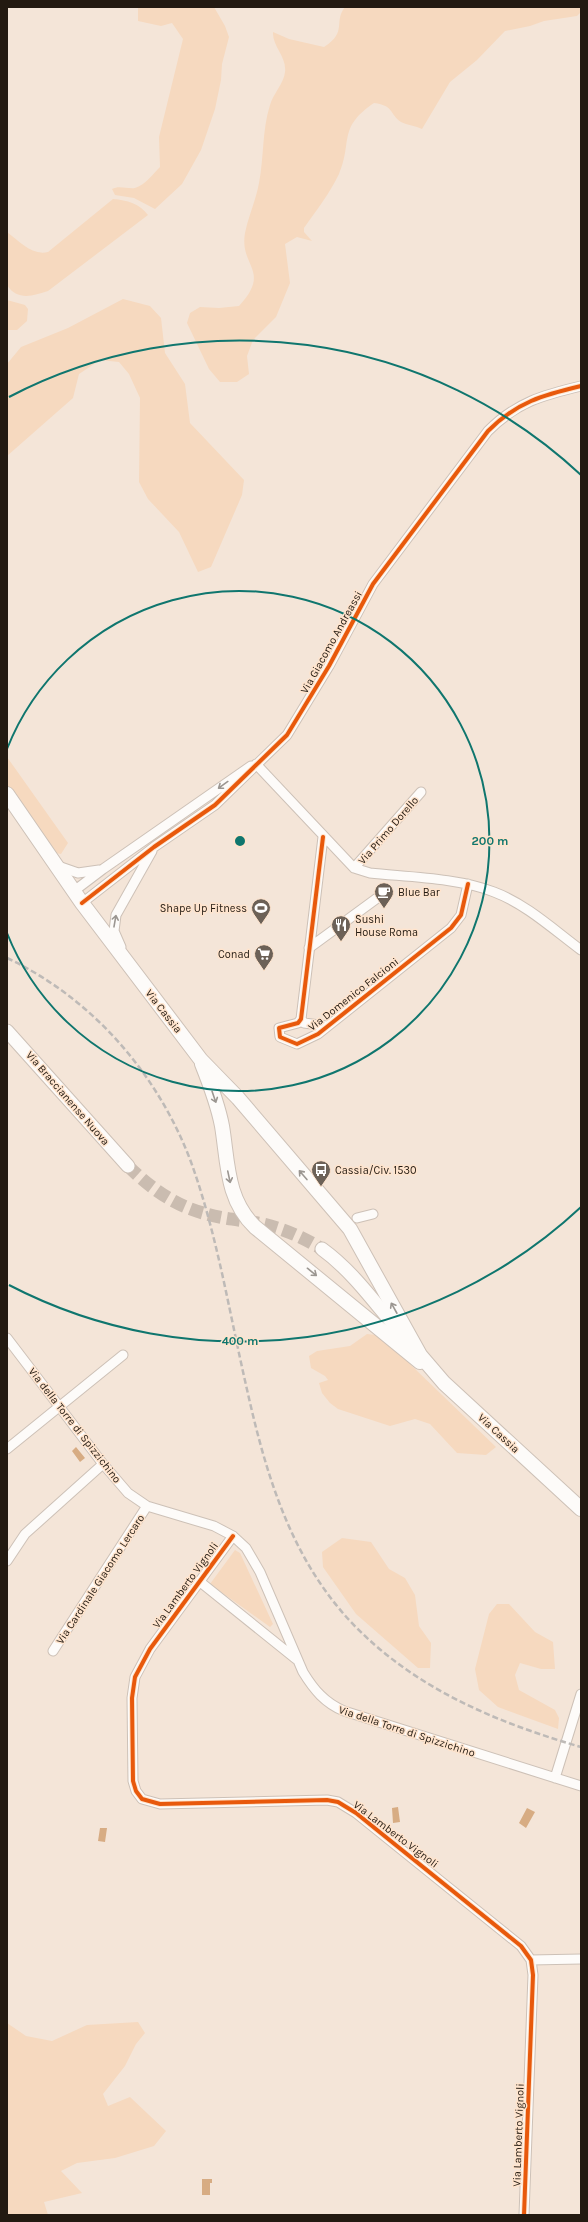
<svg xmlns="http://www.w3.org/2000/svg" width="588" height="2222" font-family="Karla,sans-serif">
	<rect width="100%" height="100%" fill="#f4e5d8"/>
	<path fill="#f6d9bf" d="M138 7H214L225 26 229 37 222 64 221 80 215 109 201 150 182 184 155 209 134 198 115 195 112 189C119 185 127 189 135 188 145 185 153 174 160 167L159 137 183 39 172 23 161 26 138 21Z
		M345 7H581V12L577 16 544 21 530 26 505 31 477 60 450 82 422 129C416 126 407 125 401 122 389 114 395 106 374 103 337 128 353 142 339 174 330 193 316 211 304 228V232L312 241 297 237 285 244 290 283 276 317 253 340 247 356 249 374 237 382H220L209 369 187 323 190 313 200 307 219 308 239 306C272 270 239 267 245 233 248 217 256 200 259 183 264 158 262 130 270 105 273 94 284 83 285 72 287 57 272 46 273 32L289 39 324 47C348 32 333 22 345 7Z
		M113 199C127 200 140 204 148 215L48 291C33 296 17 301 7 285V232C19 241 32 256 48 252Z
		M123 299 150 306 161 318 165 353 185 384 190 423 244 480 242 495 211 567 198 572 179 532 148 499 139 482 140 398 129 374 119 362 100 360 79 374 73 398 7 456V364L21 347 68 328Z
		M7 300 25 305 28 309 27 321 17 330H7Z
		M7 757 68 843 61 854 49 852 7 792Z
		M367 1334 376 1335 385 1340 496 1447 486 1455 457 1453 430 1424 415 1419 390 1426 338 1409 330 1403 322 1393 319 1383 328 1380 325 1376 311 1368 309 1356 317 1351 350 1346Z
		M342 1538 371 1542 389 1569 405 1578 415 1595 419 1626 431 1643 430 1668H418L356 1614 323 1567 322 1552Z
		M235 1550 240 1553 273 1624 270 1627 210 1584Z
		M497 1604H509L535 1632 553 1642 555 1669H541L520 1663 515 1675 519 1690 555 1710 559 1718 558 1729 498 1707 479 1690 475 1669 489 1614Z
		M138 2022 145 2033 136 2044 125 2066 103 2094 108 2106 130 2097 166 2131 154 2146 115 2158 77 2163 61 2171 82 2193 44 2202 48 2215H7V2023L26 2036 52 2041 87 2025Z"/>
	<path fill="#d7ac83" d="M76 1447 85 1458 80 1462 72 1451Z
		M398 1807 400 1822 393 1823 392 1808Z
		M527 1808 535 1812 526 1828 519 1823Z
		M100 1828H107L105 1842 98 1841Z
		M202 2179H212V2183H210V2195H202Z"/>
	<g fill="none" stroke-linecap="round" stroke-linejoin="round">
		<path stroke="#cabcb0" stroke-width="13" stroke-dasharray="13 6" stroke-linecap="butt" d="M128 1166C149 1187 174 1205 203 1213 222 1219 243 1220 263 1224 285 1229 304 1238 322 1249"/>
		<defs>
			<path id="street" d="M256 764 354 868 370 873C408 877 459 878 494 892 526 904 554 930 581 950
				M323 837 301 1019 298 1023 279 1028 280 1037 297 1044 318 1034 451 928 461 915 468 884
				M58 866 78 873 99 870
				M354 868 421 792
				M74 891 103 869 251 766
				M82 903 154 847 215 805 287 735 329 666 373 584 488 431C517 402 543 395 581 386
				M121 947 114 931 116 915 152 851
				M309 948 380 896
				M301 1019 304 1023 327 1026
				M357 1218 373 1214
				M7 1338 103 1464 128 1493 147 1506 214 1526 233 1536 246 1548 260 1572 303 1672C314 1690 325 1703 344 1711L581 1786
				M7 1449 123 1355
				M233 1536 150 1649 135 1677 132 1698 133 1781 136 1791 142 1799 160 1804 327 1800 338 1802 356 1813 521 1946 531 1960 533 1975 524 2215
				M7 1561 25 1534 103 1464
				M199 1581 296 1659
				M53 1651 147 1506
				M555 1778 581 1694
				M531 1960 581 1959"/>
			<path id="secondary" d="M7 1031 128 1166
				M322 1249C358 1275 383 1315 413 1347"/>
			<path id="primary" d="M7 794 82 903 201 1060 238 1098 350 1229 420 1355 444 1383 581 1509
				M202 1064C210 1084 218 1105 222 1126 228 1162 226 1199 255 1227L420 1362"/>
		</defs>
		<use href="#street" stroke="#cdc1b7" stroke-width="11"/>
		<use href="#secondary" stroke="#cdc1b7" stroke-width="15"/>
		<use href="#primary" stroke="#cdc1b7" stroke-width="16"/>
		<use href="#street" stroke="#fdfbf9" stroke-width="9"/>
		<use href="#secondary" stroke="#fdfbf9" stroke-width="13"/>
		<use href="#primary" stroke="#fdfbf9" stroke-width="14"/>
		<path stroke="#bebab7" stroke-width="2.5" stroke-dasharray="6 3" stroke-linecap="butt" d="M7 958C92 998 158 1074 191 1162 217 1234 229 1311 246 1385 265 1471 289 1555 350 1621 413 1688 495 1722 581 1747"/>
		<defs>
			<path id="cycleway" d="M323 837 301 1019 298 1023 279 1028 280 1037 297 1044 318 1034 451 928 461 915 468 884
				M82 903 154 847 215 805 287 735 329 666 373 584 488 431C517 402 543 395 581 386
				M233 1536 150 1649 135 1677 132 1698 133 1781 136 1791 142 1799 160 1804 327 1800 338 1802 356 1813 521 1946 531 1960 533 1975 524 2215"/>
		</defs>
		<use href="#cycleway" stroke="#ffe4cd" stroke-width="6"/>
		<use href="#cycleway" stroke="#e8590c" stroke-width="4"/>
	</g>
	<defs><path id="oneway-shaft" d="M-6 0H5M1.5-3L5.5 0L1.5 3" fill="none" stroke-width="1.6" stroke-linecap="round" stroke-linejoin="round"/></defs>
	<g stroke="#9b9691">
		<use href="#oneway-shaft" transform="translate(223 785) rotate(144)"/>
		<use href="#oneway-shaft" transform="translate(115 921) rotate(-80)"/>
		<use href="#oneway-shaft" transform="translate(214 1097) rotate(71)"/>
		<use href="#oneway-shaft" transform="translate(303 1175) rotate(-131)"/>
		<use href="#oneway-shaft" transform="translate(229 1177) rotate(78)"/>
		<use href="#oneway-shaft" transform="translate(312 1272) rotate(39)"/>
		<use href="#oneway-shaft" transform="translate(394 1308) rotate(-119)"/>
	</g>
	<g fill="none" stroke="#0f766e" stroke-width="2">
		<path d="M7 749A250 250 0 1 1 7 933"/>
		<path d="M581 1207A500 500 0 0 1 9 1285M9 397A500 500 0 0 1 581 475"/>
	</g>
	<defs>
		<symbol id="cafe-pin" viewBox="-11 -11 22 30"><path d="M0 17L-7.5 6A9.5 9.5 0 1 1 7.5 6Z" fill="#6c6157" stroke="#ffe4cd"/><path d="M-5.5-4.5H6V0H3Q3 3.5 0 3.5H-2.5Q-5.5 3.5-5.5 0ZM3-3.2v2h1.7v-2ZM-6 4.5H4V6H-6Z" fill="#fff"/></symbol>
		<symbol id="stadium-pin" viewBox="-11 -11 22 30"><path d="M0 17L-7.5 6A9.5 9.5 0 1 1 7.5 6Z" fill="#6c6157" stroke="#ffe4cd"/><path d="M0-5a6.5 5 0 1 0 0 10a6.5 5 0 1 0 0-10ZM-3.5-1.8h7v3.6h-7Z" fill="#fff"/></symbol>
		<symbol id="restaurant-pin" viewBox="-11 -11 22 30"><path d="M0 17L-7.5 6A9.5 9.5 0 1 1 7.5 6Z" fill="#6c6157" stroke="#ffe4cd"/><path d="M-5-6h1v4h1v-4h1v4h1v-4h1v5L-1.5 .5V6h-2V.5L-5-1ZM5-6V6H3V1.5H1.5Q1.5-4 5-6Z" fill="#fff"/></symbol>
		<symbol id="supermarket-pin" viewBox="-11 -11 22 30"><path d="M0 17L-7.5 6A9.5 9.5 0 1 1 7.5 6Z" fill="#6c6157" stroke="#ffe4cd"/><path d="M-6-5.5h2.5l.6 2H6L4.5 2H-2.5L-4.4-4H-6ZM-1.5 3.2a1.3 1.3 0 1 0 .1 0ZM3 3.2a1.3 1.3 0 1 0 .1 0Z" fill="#fff"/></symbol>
		<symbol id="bus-pin" viewBox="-11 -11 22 30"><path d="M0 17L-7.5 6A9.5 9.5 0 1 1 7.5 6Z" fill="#6c6157" stroke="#ffe4cd"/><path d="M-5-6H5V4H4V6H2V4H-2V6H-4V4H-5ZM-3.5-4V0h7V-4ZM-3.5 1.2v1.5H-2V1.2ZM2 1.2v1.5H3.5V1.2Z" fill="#fff"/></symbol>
	</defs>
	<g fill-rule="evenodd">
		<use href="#cafe-pin" x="373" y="881" width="22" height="30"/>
		<use href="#stadium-pin" x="250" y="897" width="22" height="30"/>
		<use href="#restaurant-pin" x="330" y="914" width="22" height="30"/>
		<use href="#supermarket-pin" x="253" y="943" width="22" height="30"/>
		<use href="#bus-pin" x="310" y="1159" width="22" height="30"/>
	</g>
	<g text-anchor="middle" stroke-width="3" stroke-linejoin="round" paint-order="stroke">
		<g font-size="11" fill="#231a11" stroke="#ffe4cd">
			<text transform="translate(331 642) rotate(-61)" y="4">Via Giacomo Andreassi</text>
			<text transform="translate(388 830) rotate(-49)" y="4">Via Primo Dorello</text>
			<text transform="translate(353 994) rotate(-38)" y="4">Via Domenico Falcioni</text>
			<text transform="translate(164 1011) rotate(52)" y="4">Via Cassia</text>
			<text transform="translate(68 1098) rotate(49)" y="4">Via Braccianense Nuova</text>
			<text transform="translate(75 1425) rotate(52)" y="4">Via della Torre di Spizzichino</text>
			<text transform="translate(499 1433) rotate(43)" y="4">Via Cassia</text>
			<text transform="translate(100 1579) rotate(-57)" y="4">Via Cardinale Giacomo Lercaro</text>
			<text transform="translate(185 1585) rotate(-54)" y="4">Via Lamberto Vignoli</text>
			<text transform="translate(407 1731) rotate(18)" y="4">Via della Torre di Spizzichino</text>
			<text transform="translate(396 1834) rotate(37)" y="4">Via Lamberto Vignoli</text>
			<text transform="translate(518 2135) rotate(-88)" y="4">Via Lamberto Vignoli</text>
		</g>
		<g font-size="11" fill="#231a11" stroke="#ffe4cd" text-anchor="start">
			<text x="398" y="896">Blue Bar</text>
			<text x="247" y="912" text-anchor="end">Shape Up Fitness</text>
			<text x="355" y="923">Sushi<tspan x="355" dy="13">House Roma</tspan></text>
			<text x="250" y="958" text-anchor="end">Conad</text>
			<text x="335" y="1174">Cassia/Civ. 1530</text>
		</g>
	</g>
	<circle cx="240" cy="841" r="6" fill="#0f766e" stroke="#ffe4cd" stroke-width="2"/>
	<g font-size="12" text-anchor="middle" font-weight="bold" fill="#0f766e" stroke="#ffe4cd" stroke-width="3" stroke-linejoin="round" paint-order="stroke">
		<text x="490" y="845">200 m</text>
		<text x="240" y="1345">400 m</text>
	</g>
	<rect width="588" height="2222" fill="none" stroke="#231a11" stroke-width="16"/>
</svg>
